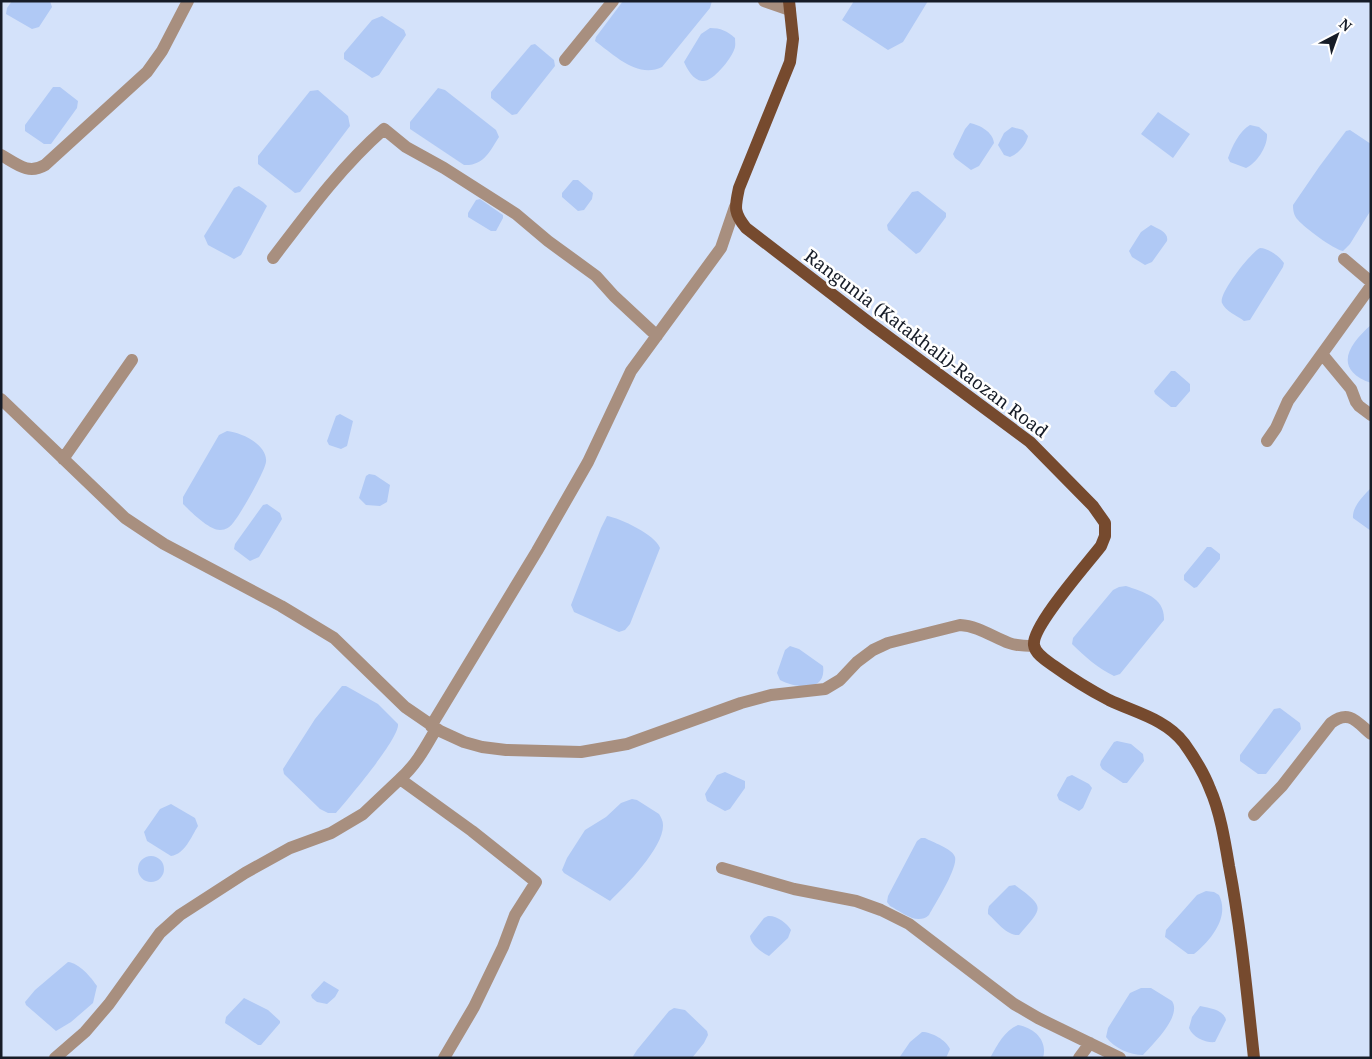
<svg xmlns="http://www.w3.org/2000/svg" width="1372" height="1059" font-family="'Noto Serif',serif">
	<rect width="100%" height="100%" fill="#d4e2fa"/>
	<path fill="#b0c9f5" d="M12 1H50L52 7 39 27 32 29 6 14 7 8Z
		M623 1H712L710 8 662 67C638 79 614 55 595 41L596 37Z
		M854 1H928L903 42 888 50 842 20Z
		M382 16 404 30 406 35 379 75 372 78 344 59V53L372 20Z
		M710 28C721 28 727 31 735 38 735 42 736 46 734 50 731 59 712 83 702 81 693 80 687 69 684 62L701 34Z
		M535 44 554 60 555 66 517 114 512 115 491 98V92L531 45Z
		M53 87H60L78 101 77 108 51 144H44L25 131V125Z
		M438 88 445 90 496 130 499 137C490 151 484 166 464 165L410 129V122Z
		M318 90 348 116 350 126 300 192 295 193 258 164V156L310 91Z
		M1158 112 1190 134 1173 158 1141 134Z
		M970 123C980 125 993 132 994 143L979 166 971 170 955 158 953 154 965 129Z
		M1250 125 1259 127 1267 134C1268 146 1257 163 1246 168L1230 162 1228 158C1232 147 1239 131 1250 125Z
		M1012 127 1023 130 1028 136C1026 145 1018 154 1010 157L1004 155 998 145 1004 133Z
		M1350 130 1371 144V210L1350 244 1343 251C1333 249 1305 228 1298 220 1294 216 1293 211 1293 205L1319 167 1346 131Z
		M573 180H578L593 193 592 199 584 210 578 211 562 197V193Z
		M239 186 263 202 267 206 241 255 234 259 208 245 204 236 234 188Z
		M918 191 946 213V217L920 252 916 254 888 230 887 225 912 192Z
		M480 199 503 215V218L496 231H491L468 217V213L476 200Z
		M1151 225C1158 229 1169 232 1167 241L1152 262 1145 265 1132 257 1129 251 1141 232Z
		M1260 248C1268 248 1279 256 1284 263L1283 267 1250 320 1244 321C1238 316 1225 311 1222 303 1218 294 1251 252 1260 248Z
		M1371 325V383C1332 369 1349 344 1371 325Z
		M1171 371H1175L1190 384V391L1176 407H1171L1155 394 1154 391Z
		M340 414 353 421 347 446 341 449 329 445 327 441 336 416Z
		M227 431C241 432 268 445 266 462 265 471 240 515 233 523 230 527 226 530 220 530 209 530 191 512 183 504V497L219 435Z
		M369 474 375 475 390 485 387 502 380 506 366 505 359 498 366 476Z
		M1371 488V531L1353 518C1352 507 1363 496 1371 488Z
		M267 504 280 513 282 519 259 557 250 561 234 549 235 544 263 505Z
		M607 516C620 518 656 535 660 548L630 624 625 630 619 632 574 612 571 605 601 528Z
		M1207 547H1211L1220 554V559L1197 587 1194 588 1184 580V575Z
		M1126 586C1143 592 1165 597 1164 620L1120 674 1114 676C1099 669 1084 656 1072 644L1073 638 1113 590 1119 587Z
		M790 646 799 649 823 666C827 693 795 688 780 680L777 673 785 650Z
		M342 686H346L378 704 398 724C400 738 348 799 336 813H328L320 809 284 774 283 769 315 719Z
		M1280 708 1300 723 1301 729 1266 774H1258L1240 761V755L1274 709Z
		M1117 741 1131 744 1143 754 1144 761 1127 783H1123L1102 769 1100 765 1101 761 1114 742Z
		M725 772 745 781V788L730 809 725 811 707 801 705 794 717 775Z
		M1072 775 1089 784 1092 788 1083 808 1079 811 1059 800 1057 795 1067 777Z
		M632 799 637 800 659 814C661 817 663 821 663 825 664 847 626 886 610 901L564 873 562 870 567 858 585 830 606 817 621 803Z
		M171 804 195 818 198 826C191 837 185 854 171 856L147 841 144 832 160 809Z
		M921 838H925C932 842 953 849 955 857 958 868 935 904 929 915 917 926 902 912 890 906L887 902 888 896 917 841Z
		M138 869a13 13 0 1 1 26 0a13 13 0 1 1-26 0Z
		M1015 885C1046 908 1043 907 1019 935 1007 936 997 922 988 914V910L989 906 1009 886Z
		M1206 891 1214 892 1219 895C1230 917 1211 940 1194 954H1188L1165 937 1166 930 1197 895Z
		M768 916C776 915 787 923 791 930L788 938 769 956C761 952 751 945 750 936L764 918Z
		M68 962C79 963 91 977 97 986L93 1003 71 1022 56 1031 26 1005 25 1002 35 990Z
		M324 981 339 990 335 997 327 1004 317 1002 312 998 311 995Z
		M1141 988H1151L1172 1001C1182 1016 1154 1043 1143 1055 1130 1055 1114 1048 1106 1037L1108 1028 1130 993Z
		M244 998 268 1010 280 1021V1023L261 1045H258L225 1023 226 1017Z
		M1200 1006C1210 1008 1224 1010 1226 1020L1215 1042C1206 1043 1193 1038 1189 1028L1192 1017Z
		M674 1008 685 1010 707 1031 708 1035 704 1043 692 1058H632L637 1050 669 1011Z
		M1018 1025C1035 1028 1048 1041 1043 1058H990C998 1044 1004 1031 1018 1025Z
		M922 1032C932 1032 946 1040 950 1049L946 1058H899L910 1042Z"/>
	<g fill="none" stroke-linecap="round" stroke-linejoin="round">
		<path stroke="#a88f7f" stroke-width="12" d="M764 1 790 10
			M565 60 613 1
			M1 155C17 164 28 175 45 165L147 72 162 51 188 1
			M273 258C308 212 340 168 384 129L406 147 444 168 516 214 548 241 596 276 614 296 657 336
			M1344 259 1371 282
			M1322 354 1351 389 1356 402 1359 406 1371 415
			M1 399 125 518 164 544 281 606 334 638 405 707 440 731 464 742 482 747 506 750 581 752 627 744 741 703 771 695 825 689 840 680 857 662 873 650 888 643 960 625C978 626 993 637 1009 643 1017 646 1025 646 1034 646
			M1267 441 1276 428 1288 401 1371 286
			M63 459 132 360
			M431 726 537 551 588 462 631 371 721 248 735 207
			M436 729C425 748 416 765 400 779L472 831 536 882 515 915 503 947 474 1007 444 1058
			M1254 815 1282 786 1331 723C1349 709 1357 722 1371 734
			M722 868 794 889 856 901 881 910 909 924 1014 1004 1038 1018 1120 1058
			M55 1058 85 1032 109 1004 160 933 180 915 245 873 290 848 331 833 363 814 400 779
			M1079 1058 1090 1043"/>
		<path stroke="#764a2e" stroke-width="12" d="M789 1 793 39 790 62 739 188C735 207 733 212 746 228L871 324 1030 442 1093 506 1105 523V536L1101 546C1088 563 1031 627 1034 645 1035 654 1047 661 1054 666 1072 679 1090 690 1109 700 1134 712 1166 719 1184 743 1194 757 1204 773 1210 789 1220 811 1225 842 1229 866 1241 929 1247 994 1254 1058"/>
	</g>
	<g text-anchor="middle" stroke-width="5" stroke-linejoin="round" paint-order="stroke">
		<g font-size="18" fill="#161c27" stroke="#fff">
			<text transform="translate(926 344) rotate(37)" y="6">Rangunia (Katakhali)-Raozan Road</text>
		</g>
	</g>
	<rect width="1372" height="1059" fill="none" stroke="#161c27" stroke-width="5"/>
	<g transform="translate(1337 35) rotate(41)" stroke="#ffffff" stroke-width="4" paint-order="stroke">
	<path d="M0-4L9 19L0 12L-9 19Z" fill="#161c27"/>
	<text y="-8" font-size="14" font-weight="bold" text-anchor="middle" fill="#161c27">N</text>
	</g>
</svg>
